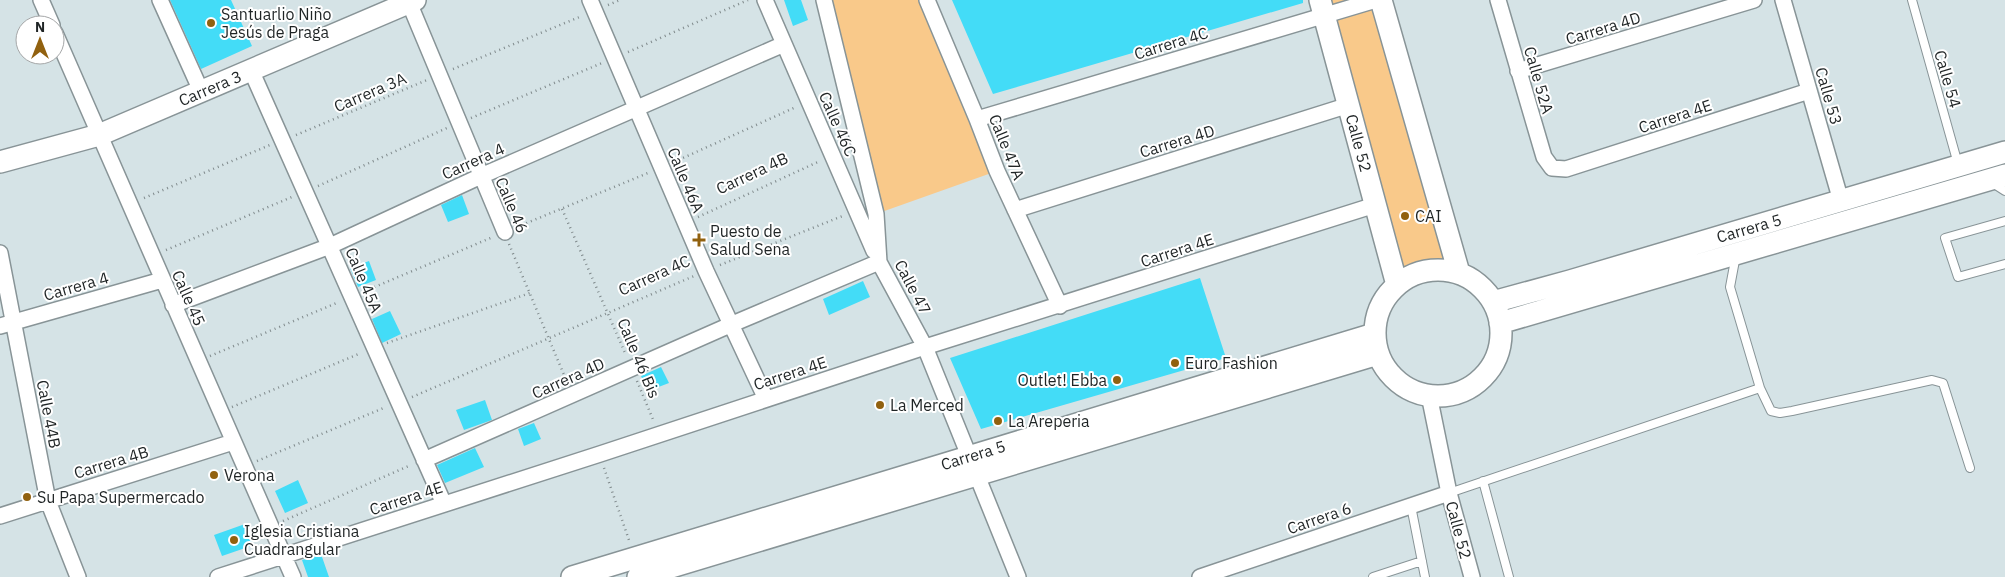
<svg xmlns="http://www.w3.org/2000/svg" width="2005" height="577" font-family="'IBM Plex Sans',sans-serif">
	<rect width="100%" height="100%" fill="#d5e3e6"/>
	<path fill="#f9c98a" d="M824 0H927L997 171 876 214Z
		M1320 0H1381L1459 273C1433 269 1419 271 1397 285Z"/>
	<path fill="#43dcf7" d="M170 0H231L252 46 201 69Z
		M784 0H801L808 20 793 26Z
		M952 0H1303V3L993 94Z
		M462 195 469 214 448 222 441 205Z
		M369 261 376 280 358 287 350 268Z
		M1200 278 1226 358 981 429 950 358Z
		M863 281 870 297 829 315 823 299Z
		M390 311 401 334 382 343 372 319Z
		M661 367 669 383 648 391 641 376Z
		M485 400 492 420 464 430 456 410Z
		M534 423 541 439 524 446 518 429Z
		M475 448 484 467 445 483 437 465Z
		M298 480 308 503 285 513 275 491Z
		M245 524 254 545 222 556 214 535Z
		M321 554 329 577H308L302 560Z"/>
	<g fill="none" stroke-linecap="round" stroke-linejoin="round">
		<defs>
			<path id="lane" d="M1912 0 1958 164
				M1991 182 2005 191
				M2005 221 1945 238 1958 277 2005 264
				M1736 255 1730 287 1760 388 1771 411 1780 413 1792 411 1932 380 1943 383 1970 468
				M1483 481 1509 577
				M1449 493 1760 388
				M1411 506 1425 577
				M1373 577 1422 561"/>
			<path id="street" d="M41 0 52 25
				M160 0 201 91
				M408 0 505 232
				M590 0 706 271 766 399
				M765 0 874 251
				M824 0 876 214 879 262 925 347 1018 577
				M927 0 977 119 997 171 1060 306
				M1498 0 1544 157 1552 168 1566 169 1809 91
				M1783 0 1841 201
				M55 33 293 577
				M251 70 444 504
				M1518 71 1754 0
				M977 119 1376 0
				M1015 210 1349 105
				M0 253 48 501 78 577
				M173 305 330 246 481 176 784 44
				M0 326 162 280
				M1429 395 1449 493 1472 577
				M424 460 730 325 879 262
				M0 516 233 442
				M218 577 600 454 925 347 1375 205
				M1200 577 1449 493"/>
			<path id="secondary" d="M1320 0 1397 285
				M1381 0 1459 273
				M0 162 99 135 415 0
				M1375 333a63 63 0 1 1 126 0a63 63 0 1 1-126 0Z
				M1493 302 1570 281 2005 152
				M1500 323 2005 175
				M572 577 1374 334
				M638 577 1378 354"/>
		</defs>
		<use href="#lane" stroke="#889497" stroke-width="10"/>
		<use href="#street" stroke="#889497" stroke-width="18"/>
		<use href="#secondary" stroke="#889497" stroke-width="24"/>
		<path stroke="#818b8d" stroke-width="2.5" stroke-dasharray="1 4" stroke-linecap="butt" d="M608 5 620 0
			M628 52 748 0
			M453 69 582 16
			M471 118 602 63
			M296 135 427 80
			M674 162 796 107
			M318 186 447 128
			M144 198 270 145
			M562 209 626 355
			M698 217 820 161
			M517 227 648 173
			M509 244 567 382
			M166 250 292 197
			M720 265 845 215
			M365 291 493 237
			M387 343 530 293
			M210 356 339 302
			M637 381 654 422
			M412 397 694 276
			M232 407 361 353
			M257 461 386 407
			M604 468 630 543
			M283 521 411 465"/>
		<use href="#lane" stroke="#fff" stroke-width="8"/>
		<use href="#street" stroke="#fff" stroke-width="15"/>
		<use href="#secondary" stroke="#fff" stroke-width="21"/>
	</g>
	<g fill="#91610f" stroke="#fff" stroke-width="2">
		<circle cx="211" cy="23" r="5"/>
		<circle cx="1405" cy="216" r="5"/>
		<path d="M696.5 232.5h5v5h5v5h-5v5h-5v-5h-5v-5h5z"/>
		<circle cx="1175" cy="363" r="5"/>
		<circle cx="1117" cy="380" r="5"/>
		<circle cx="880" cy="405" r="5"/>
		<circle cx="998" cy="421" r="5"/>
		<circle cx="214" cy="475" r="5"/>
		<circle cx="27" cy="497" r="5"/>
		<circle cx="234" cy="540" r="5"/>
	</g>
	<g text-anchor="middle" stroke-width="4" stroke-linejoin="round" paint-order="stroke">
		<g font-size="16" fill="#1f2425" stroke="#fff" text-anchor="start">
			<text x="221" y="20">Santuarlio Niño<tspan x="221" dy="18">Jesús de Praga</tspan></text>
			<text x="1415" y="222">CAI</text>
			<text x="710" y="237">Puesto de<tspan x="710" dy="18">Salud Sena</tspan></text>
			<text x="1185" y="369">Euro Fashion</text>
			<text x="1107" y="386" text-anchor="end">Outlet! Ebba</text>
			<text x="890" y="411">La Merced</text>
			<text x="1008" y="427">La Areperia</text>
			<text x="224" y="481">Verona</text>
			<text x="37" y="503">Su Papa Supermercado</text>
			<text x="244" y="537">Iglesia Cristiana<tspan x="244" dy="18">Cuadrangular</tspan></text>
		</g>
		<g font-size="16" fill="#1f2425" stroke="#fff">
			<text transform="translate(1603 28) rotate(-17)" y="6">Carrera 4D</text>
			<text transform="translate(1171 43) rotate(-17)" y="6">Carrera 4C</text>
			<text transform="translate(1948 79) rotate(74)" y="6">Calle 54</text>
			<text transform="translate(1539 80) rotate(74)" y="6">Calle 52A</text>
			<text transform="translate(210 88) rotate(-23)" y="6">Carrera 3</text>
			<text transform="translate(370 92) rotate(-23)" y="6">Carrera 3A</text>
			<text transform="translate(1829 96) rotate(74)" y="6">Calle 53</text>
			<text transform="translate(1675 116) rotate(-18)" y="6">Carrera 4E</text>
			<text transform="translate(838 124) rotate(66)" y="6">Calle 46C</text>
			<text transform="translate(1177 141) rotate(-17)" y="6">Carrera 4D</text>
			<text transform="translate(1359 143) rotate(75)" y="6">Calle 52</text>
			<text transform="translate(1007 147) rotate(68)" y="6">Calle 47A</text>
			<text transform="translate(473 161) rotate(-24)" y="6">Carrera 4</text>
			<text transform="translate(752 173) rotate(-25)" y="6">Carrera 4B</text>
			<text transform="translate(686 180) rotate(67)" y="6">Calle 46A</text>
			<text transform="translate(512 205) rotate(67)" y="6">Calle 46</text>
			<text transform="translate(1749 228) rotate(-16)" y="6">Carrera 5</text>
			<text transform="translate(1177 250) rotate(-18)" y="6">Carrera 4E</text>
			<text transform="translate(654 275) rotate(-24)" y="6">Carrera 4C</text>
			<text transform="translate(364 280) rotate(67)" y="6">Calle 45A</text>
			<text transform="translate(76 286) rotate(-16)" y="6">Carrera 4</text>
			<text transform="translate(913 287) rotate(62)" y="6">Calle 47</text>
			<text transform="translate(189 298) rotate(66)" y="6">Calle 45</text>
			<text transform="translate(639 358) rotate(67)" y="6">Calle 46 Bis</text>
			<text transform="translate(790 373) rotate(-18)" y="6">Carrera 4E</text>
			<text transform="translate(568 378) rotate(-24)" y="6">Carrera 4D</text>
			<text transform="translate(49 414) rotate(79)" y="6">Calle 44B</text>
			<text transform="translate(973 455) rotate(-17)" y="6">Carrera 5</text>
			<text transform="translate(111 462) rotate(-17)" y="6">Carrera 4B</text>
			<text transform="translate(406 498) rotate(-18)" y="6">Carrera 4E</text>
			<text transform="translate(1319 518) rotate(-19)" y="6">Carrera 6</text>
			<text transform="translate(1459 530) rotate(75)" y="6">Calle 52</text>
		</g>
	</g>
	<g transform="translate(40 40)"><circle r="24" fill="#ffffff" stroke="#a5a7a8"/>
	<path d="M0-4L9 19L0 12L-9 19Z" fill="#91610f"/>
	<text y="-8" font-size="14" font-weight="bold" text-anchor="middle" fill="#1f2425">N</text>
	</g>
</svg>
